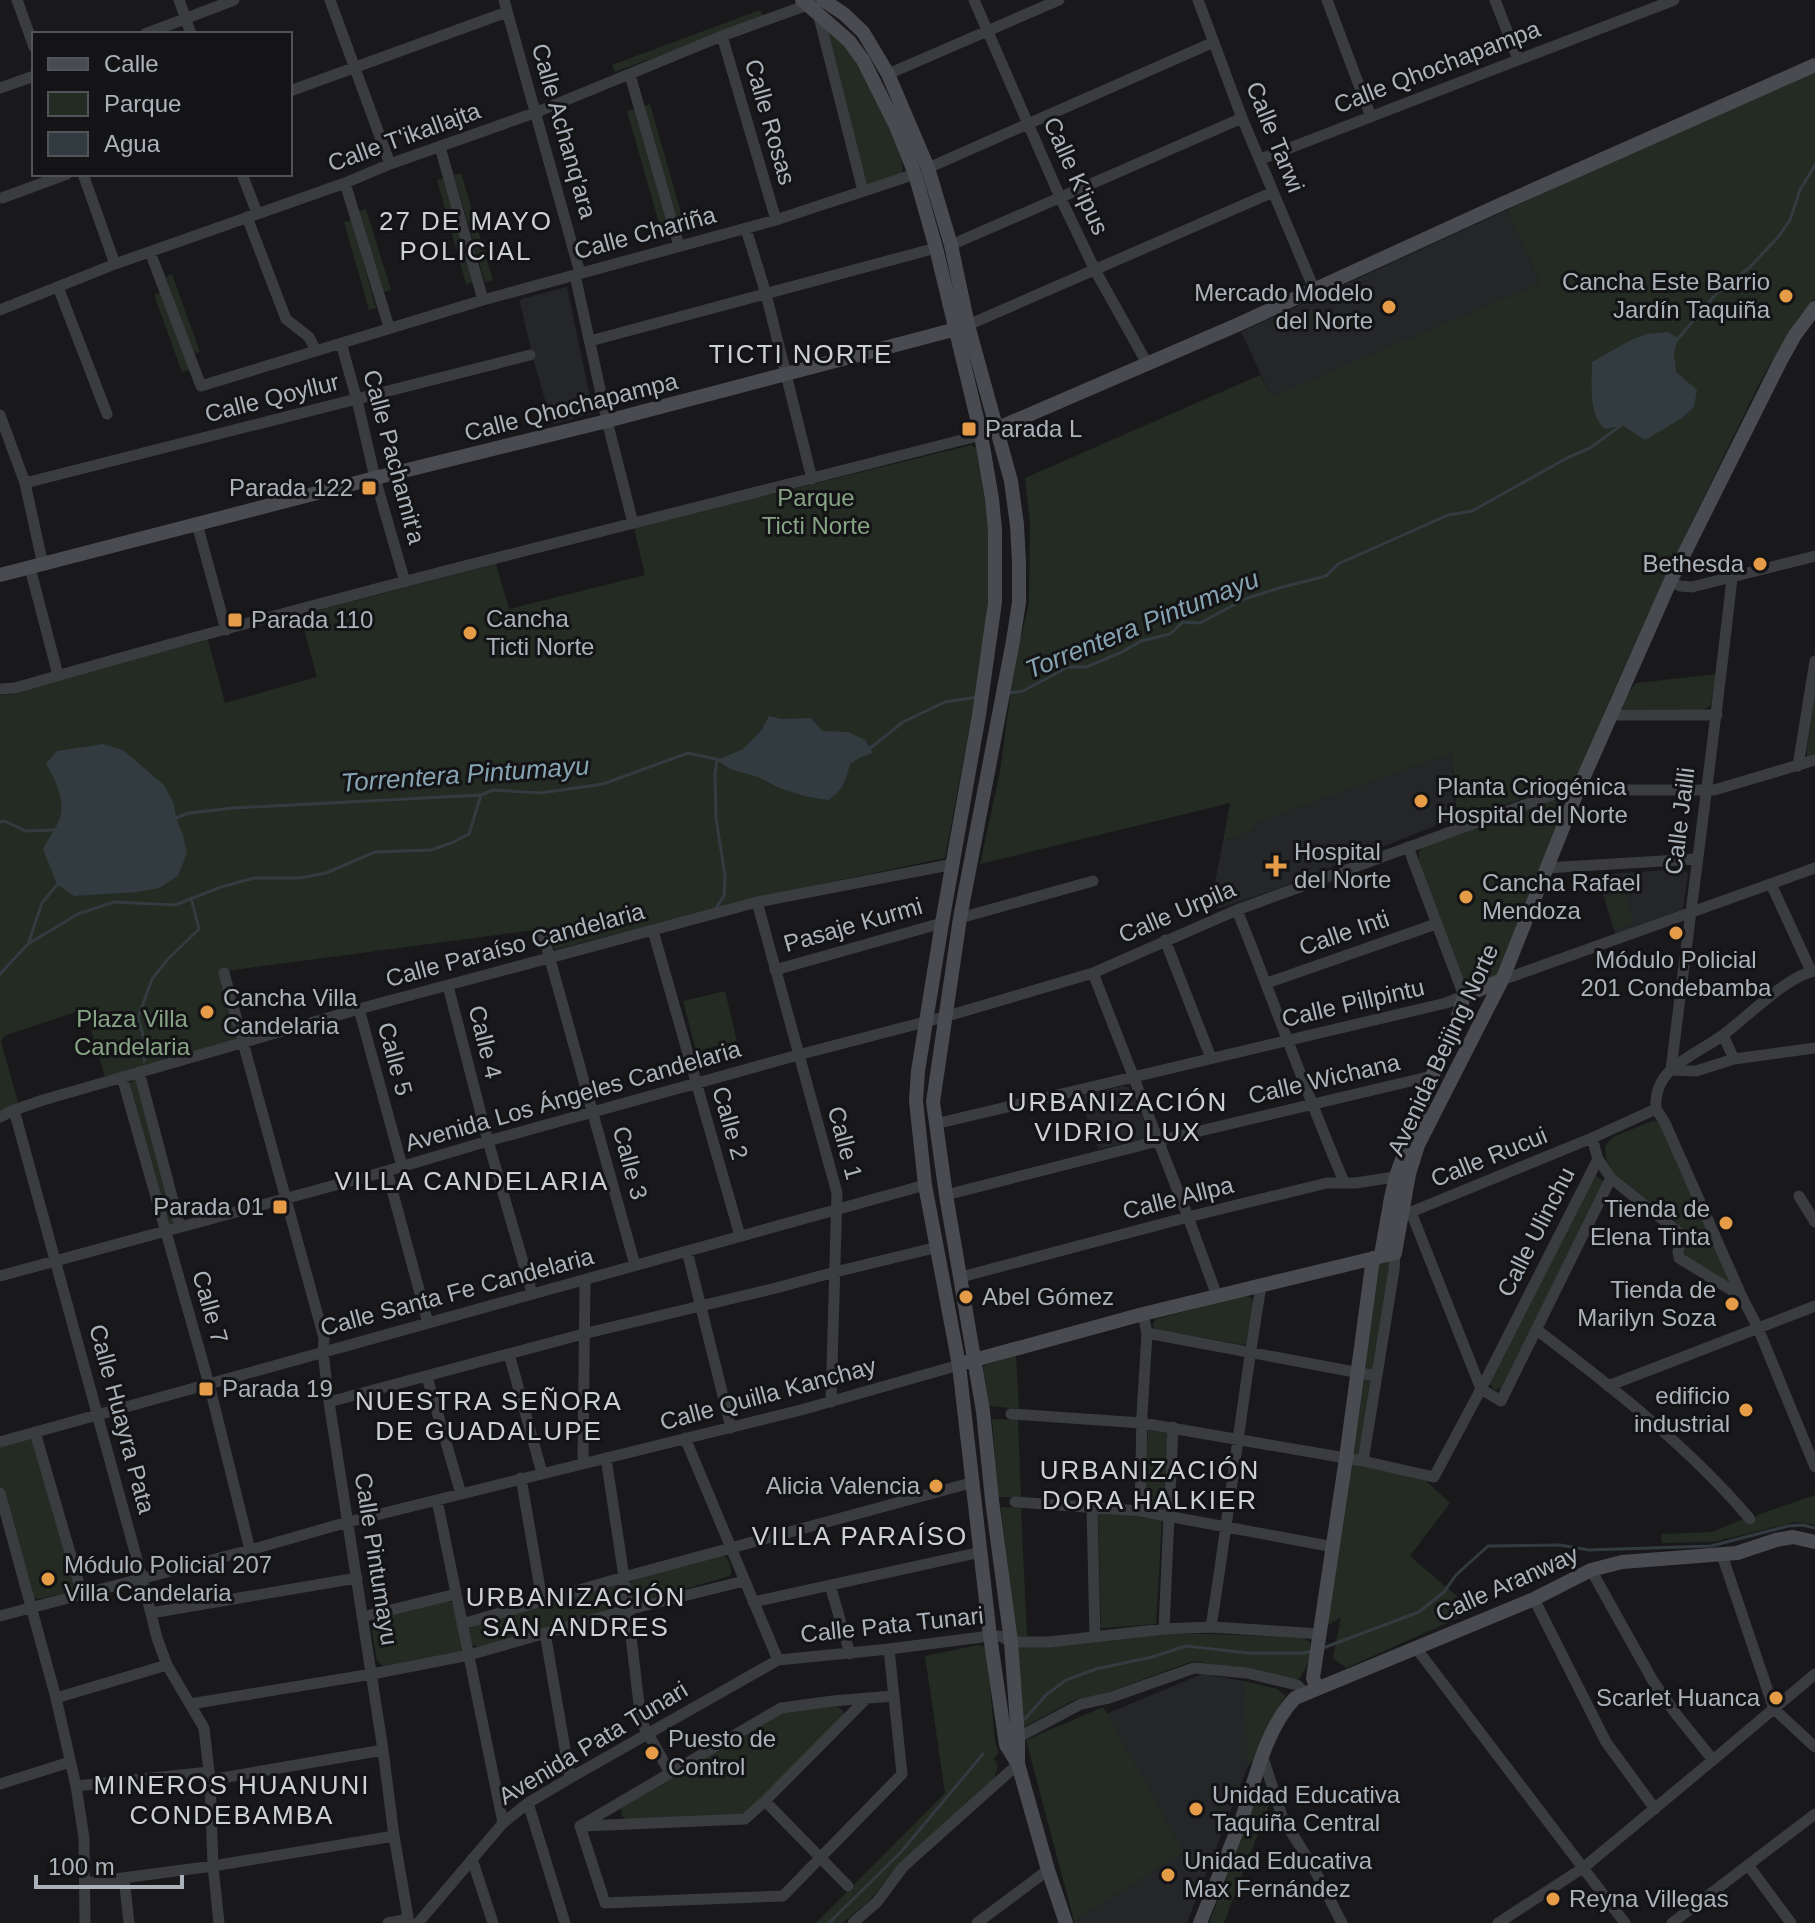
<svg xmlns="http://www.w3.org/2000/svg" width="1815" height="1923" font-family="Arial,sans-serif">
	<rect width="100%" height="100%" fill="#19191b"/>
	<path fill="#252628" d="M1507 210 1540 283 1272 398 1241 332Z
		M567 287 593 411V413L555 424 551 421 533 358 520 303 521 299Z
		M1452 753 1455 818 1277 889 1217 909 1212 898 1223 841 1255 829 1253 823Z
		M1679 869 1684 870 1688 874 1683 909 1615 934 1597 875Z
		M1123 1086 1127 1087 1132 1091 1148 1131 1149 1136 1145 1139 1098 1149 1079 1096Z
		M1202 1674 1244 1681 1249 1758 1248 1766 1187 1923H1075L1074 1921 1184 1852 1106 1714Z"/>
	<path fill="#232b23" d="M760 10 763 17 615 72 612 65Z
		M828 28C866 64 885 113 902 162L903 169 901 174 867 185 825 32Z
		M1815 71V298L1798 318 1760 382 1664 579 1610 699 1578 776 1572 781 1457 822 1452 753 1254 823 1255 829 1223 841 1230 803 980 864 1000 772 1014 668 1029 603 1030 522 1025 478 1260 375 1272 397 1540 283 1507 210 1751 97Z
		M650 104 684 223 678 224 644 106Z
		M634 109 668 228 661 230 627 111Z
		M461 173 493 280 485 282 454 175Z
		M444 178 473 282 466 284 437 180Z
		M366 209 391 290 384 292 359 211Z
		M351 220 376 308 369 310 344 222Z
		M172 274 200 352 193 354 166 277Z
		M161 292 189 370 182 372 154 295Z
		M971 445 976 448 988 519 990 583 979 676 945 858 755 898 554 950 549 928 219 972 237 1040 105 1077 85 1009 4 1036 1 1042 18 1102 0 1113V695L17 694 55 679 208 640 225 703 317 677 300 615 496 564 509 609 645 575 634 528Z
		M1716 674 1711 705 1703 710 1623 709V700L1636 683Z
		M1815 695V757H1807V748Z
		M1556 799 1560 801 1565 808 1498 974 1471 986 1464 981 1419 861V852L1424 846Z
		M1624 891 1634 923 1616 929 1605 897Z
		M725 991 737 1041 696 1051 683 1001Z
		M134 1079 138 1081 175 1224 169 1226 129 1084Z
		M1652 1121 1662 1122 1730 1279 1728 1283 1682 1256 1687 1232 1614 1173 1606 1159 1605 1146 1613 1137Z
		M1593 1173 1606 1184 1503 1388 1494 1390 1489 1383Z
		M1391 1259 1360 1456 1352 1454 1378 1263Z
		M1244 1296 1251 1297 1253 1303 1246 1344 1244 1345 1154 1329 1153 1324 1156 1319Z
		M1016 1355 1019 1409 989 1406 983 1366Z
		M992 1419 1018 1420 1021 1497H998Z
		M1148 1430 1168 1433 1163 1509 1144 1505Z
		M34 1438 77 1590 38 1599 34 1598 32 1595 0 1485V1447Z
		M1351 1464 1424 1479 1450 1503 1410 1556 1474 1611 1346 1668 1333 1658 1341 1617 1327 1626Z
		M1815 1495V1525L1796 1522 1713 1542 1662 1543 1661 1534 1712 1532 1743 1519 1754 1522 1757 1515Z
		M1001 1507 1021 1508 1027 1636 1016 1637Z
		M1098 1512 1162 1520 1156 1624 1101 1628Z
		M724 1555C729 1559 733 1570 730 1576L639 1602 632 1599 629 1585 633 1580Z
		M616 1585 620 1587 622 1602 617 1608 479 1647 472 1645 468 1630 473 1625Z
		M449 1600 454 1605 463 1648 461 1651 383 1666 377 1661 371 1625 375 1617Z
		M1162 1634H1211L1303 1638 1310 1642C1311 1658 1308 1667 1298 1680L1193 1661 1103 1694 1076 1699 1024 1727 1017 1648Z
		M978 1645 983 1646 987 1652 995 1742 999 1753 994 1758 998 1767 994 1779 902 1862 869 1901 843 1923H816L945 1793 925 1656Z
		M1244 1681 1277 1689 1286 1696C1269 1717 1267 1747 1248 1766Z
		M835 1704 843 1711V1716L744 1815 626 1819 622 1816 621 1808 786 1710Z
		M1103 1707 1184 1852 1074 1921 1026 1740Z
		M1261 1782 1269 1805 1224 1923H1209Z"/>
	<path fill="#323c40" d="M1668 332 1678 338 1674 353 1676 372 1697 390 1694 407 1682 418 1645 440 1622 425 1605 429C1588 414 1592 383 1592 362L1631 340 1647 334Z
		M769 716 781 719 811 718 822 731 848 732 865 740 873 753 859 758 850 764C846 780 843 790 829 800L808 797 779 788 758 777 730 769 717 760 743 749 761 731Z
		M103 744 123 750 164 785 174 804 176 818 183 835 187 853 178 876 159 888 138 892 74 896 57 884 43 849C48 839 55 830 59 820 67 803 55 779 46 764L57 751Z"/>
	<g fill="none" stroke-linecap="round" stroke-linejoin="round">
		<path stroke="#323c40" stroke-width="3" d="M1676 341 1717 293 1750 267 1779 236 1790 220 1800 190 1815 165
			M1009 693 1023 691 1068 667H1086L1122 652 1141 641 1170 634 1183 622 1200 623 1245 599 1279 588 1326 576 1338 564 1448 515 1472 511 1567 458 1590 448 1623 424
			M868 750 903 722 945 702 977 697
			M173 819 189 813 233 808 481 795 493 790 540 793 603 784 688 753 720 760
			M0 822 4 821 26 831 54 830
			M716 908 724 896 725 876 716 818 715 773 717 760
			M28 944 78 914 114 902 175 905 221 887 254 878H300L326 873 375 852 431 850 451 843 469 834 481 795
			M0 974 28 944 42 903 60 881
			M144 1061 146 1045 138 1018 152 979 168 959 199 929 191 898
			M1323 1648 1419 1612 1444 1592 1456 1575 1488 1546 1560 1545 1589 1550 1711 1546 1788 1526 1802 1525 1815 1528
			M1025 1719 1046 1695 1066 1680 1096 1669 1152 1657 1186 1646 1248 1653H1304L1312 1651
			M829 1923 901 1852 983 1754"/>
		<path stroke="#3a3c40" stroke-width="11" d="M17 0 34 47
			M179 0 191 34
			M330 0 390 164
			M504 0 580 273
			M974 0 1060 197 1095 270 1148 365
			M1198 0 1242 118 1314 289
			M1327 0 1371 117
			M1495 0 1518 59
			M818 13 863 191
			M145 34 234 0
			M722 36 776 220
			M888 74 1059 0
			M630 75 679 246
			M0 88 34 76
			M290 91 507 12
			M440 147 483 300
			M1261 159 1674 0
			M928 168 1214 42
			M83 174 115 264
			M242 174 257 213
			M345 183 389 327
			M2 198 67 174
			M247 217 286 319 309 337 316 351
			M746 229 766 294 812 479
			M951 245 1242 118
			M150 252 201 386 483 300 776 220 915 174
			M575 275 607 421 633 523
			M58 287 107 414
			M0 310 115 264 345 183 390 164 537 112 722 36 821 0
			M968 325 1273 192
			M590 341 936 248
			M341 343 357 400 375 478 405 582
			M0 415 25 483 43 565
			M25 483 530 355
			M197 524 226 630
			M30 568 58 675
			M1670 582 1680 586 1692 587 1815 556
			M0 689 15 688C335 595 659 518 981 435
			M1610 715H1717
			M1798 766 1815 661
			M1546 868 1696 859
			M1771 884 1811 971
			M757 902 837 1193 831 1402
			M1237 910C1273 1000 1306 1092 1344 1182
			M960 918 1093 881
			M653 931 740 1236
			M543 934 635 1265
			M1165 940 1211 1058
			M775 970 942 923
			M224 973 324 1338 323 1352 329 1402 383 1750 394 1836 409 1923
			M1093 973 1188 1217 1217 1296
			M1502 980 1815 868
			M1267 983 1436 924
			M448 986 488 1141 532 1293
			M359 1009 402 1166
			M1723 1035 1734 1059
			M1671 1070C1691 906 1714 742 1732 578
			M1672 1070 1696 1071 1734 1059 1815 1048
			M139 1072 180 1227
			M122 1077 209 1384 250 1550
			M1656 1109 1665 1123 1742 1297 1758 1328 1815 1467
			M1656 1109C1655 1094 1660 1080 1671 1070 1686 1056 1707 1047 1723 1035 1747 1017 1787 976 1815 971
			M14 1110 142 1578 157 1638 167 1665 204 1728 210 1780 213 1866 219 1923
			M0 1117 14 1110 43 1100 359 1009 757 902 954 864
			M935 1124 1446 1003 1464 996 1408 847
			M1598 1159 1611 1178 1682 1235 1678 1251 1679 1258 1741 1296
			M387 1171 428 1323
			M946 1195 1158 1141 1432 1076
			M1799 1196 1815 1222
			M1405 1210 1411 1212 1592 1138 1656 1109
			M1411 1212 1481 1389 1501 1401 1611 1178
			M687 1251 731 1428
			M0 1276 387 1171 488 1141 798 1055 944 1017 1093 973 1237 910 1557 793 1578 790H1714L1815 760
			M961 1277 1188 1217 1327 1183H1356L1400 1176
			M1537 1330C1612 1387 1689 1447 1750 1519
			M1147 1333 1376 1376
			M509 1354 542 1473
			M427 1377 461 1494
			M1608 1386 1815 1306
			M329 1402 583 1334 772 1289 835 1272 938 1247
			M1011 1414 1142 1423 1363 1461 1434 1477 1481 1389 1598 1159 1592 1138
			M35 1432 82 1594
			M685 1438 778 1660
			M0 1442 925 1185
			M606 1458 624 1577 641 1721 670 1773
			M1363 1461 1394 1270 1395 1253
			M583 1463 585 1281
			M521 1478 542 1600
			M0 1493 56 1698 76 1786 84 1838 85 1923
			M437 1500 503 1823
			M1015 1502 1140 1511 1334 1547
			M1092 1506 1095 1636
			M1140 1511 1142 1415 1147 1333 1143 1314
			M1722 1555 1774 1709 1815 1747
			M1591 1570 1653 1681 1676 1714 1713 1760
			M830 1585 850 1654
			M1534 1599 1606 1742 1655 1809
			M753 1602 981 1552
			M151 1613 357 1578
			M0 1616 250 1550 348 1522 801 1410 959 1365
			M362 1617 456 1594
			M462 1624 624 1577 974 1482
			M1211 1627C1229 1514 1242 1400 1261 1286
			M1164 1629 1173 1427
			M545 1633 570 1778
			M1416 1648 1625 1923
			M56 1698 167 1665
			M190 1704 372 1674 469 1655 627 1610 744 1581
			M1013 1740 1081 1704 1109 1698 1194 1668 1247 1673 1297 1685 1301 1689 1303 1695
			M1263 1758 1283 1819 1313 1867 1342 1923
			M210 1780 383 1750
			M0 1784 70 1762
			M76 1786 209 1772
			M765 1801 848 1886
			M528 1803 565 1923
			M580 1826 605 1903 783 1896 902 1774 889 1649
			M580 1826 781 1708 833 1701 893 1696
			M584 1826 745 1819 765 1801 867 1698
			M472 1859 493 1923
			M1748 1865 1791 1923
			M124 1878 129 1923
			M85 1883 213 1866 394 1836
			M388 1923 408 1919
			M418 1923 503 1823 528 1803 570 1778 778 1660 889 1649 990 1636H1000L1011 1642H1049L1164 1629 1211 1627 1321 1634
			M853 1923 877 1902 903 1867 1018 1764
			M977 1923 1048 1870
			M1498 1923 1583 1868 1713 1760 1815 1674
			M1672 1923 1815 1814"/>
		<path stroke="#494b50" stroke-width="14" d="M802 0 849 41 863 60 895 124 915 174 936 248 981 435 992 499 995 530V602L979 715 942 923 918 1071 916 1101 925 1185 959 1365 990 1636 1006 1745 1018 1764
			M823 0 844 14 863 32 888 74 928 168 951 245 968 325 1011 481 1017 525 1019 563V602L1013 641 960 918 933 1102 946 1195 983 1411 992 1500 1011 1642 1018 1737V1764L1048 1870 1066 1923
			M989 432 1237 325 1497 206 1815 65
			M0 575 375 478 607 421 964 327
			M1381 1255 1391 1198 1396 1176 1432 1076 1453 1034 1464 996 1502 980
			M967 1362 1143 1314 1395 1253 1409 1174 1418 1145 1502 980 1578 790 1670 582 1781 360 1795 335 1815 308
			M1317 1689 1313 1678 1346 1458 1373 1258
			M1200 1923C1214 1888 1228 1853 1242 1818 1256 1778 1265 1730 1295 1698L1534 1599 1591 1570 1622 1562 1737 1553 1776 1540 1793 1537 1815 1542"/>
	</g>
	<g fill="#e69b46" stroke="#141416" stroke-width="3">
		<circle cx="1786" cy="296" r="8"/>
		<circle cx="1389" cy="307" r="8"/>
		<rect x="961" y="421" width="16" height="16" rx="4"/>
		<rect x="361" y="480" width="16" height="16" rx="4"/>
		<circle cx="1760" cy="564" r="8"/>
		<rect x="227" y="612" width="16" height="16" rx="4"/>
		<circle cx="470" cy="633" r="8"/>
		<circle cx="1421" cy="801" r="8"/>
		<path d="M1272 854h8v8h8v8h-8v8h-8v-8h-8v-8h8z"/>
		<circle cx="1466" cy="897" r="8"/>
		<circle cx="1676" cy="933" r="8"/>
		<circle cx="207" cy="1012" r="8"/>
		<rect x="272" y="1199" width="16" height="16" rx="4"/>
		<circle cx="1726" cy="1223" r="8"/>
		<circle cx="966" cy="1297" r="8"/>
		<circle cx="1732" cy="1304" r="8"/>
		<rect x="198" y="1381" width="16" height="16" rx="4"/>
		<circle cx="1746" cy="1410" r="8"/>
		<circle cx="936" cy="1486" r="8"/>
		<circle cx="48" cy="1579" r="8"/>
		<circle cx="1776" cy="1698" r="8"/>
		<circle cx="652" cy="1753" r="8"/>
		<circle cx="1196" cy="1809" r="8"/>
		<circle cx="1168" cy="1875" r="8"/>
		<circle cx="1553" cy="1899" r="8"/>
	</g>
	<g text-anchor="middle" stroke-width="6" stroke-linejoin="round" paint-order="stroke">
		<g font-size="24" fill="#acb2ba" stroke="#141416">
			<text transform="translate(1437 67) rotate(-21)" y="8">Calle Qhochapampa</text>
			<text transform="translate(770 122) rotate(74)" y="8">Calle Rosas</text>
			<text transform="translate(564 131) rotate(74)" y="8">Calle Achanq'ara</text>
			<text transform="translate(404 137) rotate(-20)" y="8">Calle T'ikallajta</text>
			<text transform="translate(1275 137) rotate(68)" y="8">Calle Tarwi</text>
			<text transform="translate(1076 176) rotate(66)" y="8">Calle K'ipus</text>
			<text transform="translate(645 233) rotate(-15)" y="8">Calle Chariña</text>
			<text transform="translate(272 398) rotate(-14)" y="8">Calle Qoyllur</text>
			<text transform="translate(571 407) rotate(-14)" y="8">Calle Qhochapampa</text>
			<text transform="translate(394 457) rotate(75)" y="8">Calle Pachamit'a</text>
			<text transform="translate(1680 821) rotate(-83)" y="8">Calle Jailli</text>
			<text transform="translate(1177 912) rotate(-23)" y="8">Calle Urpila</text>
			<text transform="translate(853 925) rotate(-16)" y="8">Pasaje Kurmi</text>
			<text transform="translate(1344 933) rotate(-19)" y="8">Calle Inti</text>
			<text transform="translate(515 945) rotate(-15)" y="8">Calle Paraíso Candelaria</text>
			<text transform="translate(1353 1003) rotate(-13)" y="8">Calle Pillpintu</text>
			<text transform="translate(485 1042) rotate(76)" y="8">Calle 4</text>
			<text transform="translate(1443 1050) rotate(-65)" y="8">Avenida Beijing Norte</text>
			<text transform="translate(395 1059) rotate(75)" y="8">Calle 5</text>
			<text transform="translate(1324 1079) rotate(-13)" y="8">Calle Wichana</text>
			<text transform="translate(573 1096) rotate(-16)" y="8">Avenida Los Ángeles Candelaria</text>
			<text transform="translate(730 1123) rotate(74)" y="8">Calle 2</text>
			<text transform="translate(845 1143) rotate(75)" y="8">Calle 1</text>
			<text transform="translate(1489 1157) rotate(-22)" y="8">Calle Rucui</text>
			<text transform="translate(630 1163) rotate(75)" y="8">Calle 3</text>
			<text transform="translate(1178 1198) rotate(-14)" y="8">Calle Allpa</text>
			<text transform="translate(1536 1232) rotate(-63)" y="8">Calle Ulinchu</text>
			<text transform="translate(457 1292) rotate(-15)" y="8">Calle Santa Fe Candelaria</text>
			<text transform="translate(210 1307) rotate(74)" y="8">Calle 7</text>
			<text transform="translate(768 1394) rotate(-15)" y="8">Calle Quilla Kanchay</text>
			<text transform="translate(122 1419) rotate(75)" y="8">Calle Huayra Pata</text>
			<text transform="translate(376 1559) rotate(81)" y="8">Calle Pintumayu</text>
			<text transform="translate(1507 1584) rotate(-24)" y="8">Calle Aranway</text>
			<text transform="translate(892 1625) rotate(-6)" y="8">Calle Pata Tunari</text>
			<text transform="translate(593 1743) rotate(-31)" y="8">Avenida Pata Tunari</text>
		</g>
		<g font-size="24" fill="#acb2ba" stroke="#141416" text-anchor="start">
			<text x="1770" y="290" text-anchor="end">Cancha Este Barrio<tspan x="1770" dy="28">Jardín Taquiña</tspan></text>
			<text x="1373" y="301" text-anchor="end">Mercado Modelo<tspan x="1373" dy="28">del Norte</tspan></text>
			<text x="985" y="437">Parada L</text>
			<text x="353" y="496" text-anchor="end">Parada 122</text>
			<text x="1744" y="572" text-anchor="end">Bethesda</text>
			<text x="486" y="627">Cancha<tspan x="486" dy="28">Ticti Norte</tspan></text>
			<text x="251" y="628">Parada 110</text>
			<text x="1437" y="795">Planta Criogénica<tspan x="1437" dy="28">Hospital del Norte</tspan></text>
			<text x="1294" y="860">Hospital<tspan x="1294" dy="28">del Norte</tspan></text>
			<text x="1482" y="891">Cancha Rafael<tspan x="1482" dy="28">Mendoza</tspan></text>
			<text x="1676" y="968" text-anchor="middle">Módulo Policial<tspan x="1676" dy="28">201 Condebamba</tspan></text>
			<text x="223" y="1006">Cancha Villa<tspan x="223" dy="28">Candelaria</tspan></text>
			<text x="264" y="1215" text-anchor="end">Parada 01</text>
			<text x="1710" y="1217" text-anchor="end">Tienda de<tspan x="1710" dy="28">Elena Tinta</tspan></text>
			<text x="1716" y="1298" text-anchor="end">Tienda de<tspan x="1716" dy="28">Marilyn Soza</tspan></text>
			<text x="982" y="1305">Abel Gómez</text>
			<text x="222" y="1397">Parada 19</text>
			<text x="1730" y="1404" text-anchor="end">edificio<tspan x="1730" dy="28">industrial</tspan></text>
			<text x="920" y="1494" text-anchor="end">Alicia Valencia</text>
			<text x="64" y="1573">Módulo Policial 207<tspan x="64" dy="28">Villa Candelaria</tspan></text>
			<text x="1760" y="1706" text-anchor="end">Scarlet Huanca</text>
			<text x="668" y="1747">Puesto de<tspan x="668" dy="28">Control</tspan></text>
			<text x="1212" y="1803">Unidad Educativa<tspan x="1212" dy="28">Taquiña Central</tspan></text>
			<text x="1184" y="1869">Unidad Educativa<tspan x="1184" dy="28">Max Fernández</tspan></text>
			<text x="1569" y="1907">Reyna Villegas</text>
		</g>
		<g font-size="24" fill="#87a385" stroke="#141416">
			<text x="816" y="506">Parque<tspan x="816" dy="28">Ticti Norte</tspan></text>
			<text x="132" y="1027">Plaza Villa<tspan x="132" dy="28">Candelaria</tspan></text>
		</g>
		<g font-size="26" letter-spacing="2" fill="#cdd1d6" stroke="#141416">
			<text x="466" y="230">27 DE MAYO<tspan x="466" dy="30">POLICIAL</tspan></text>
			<text x="801" y="363">TICTI NORTE</text>
			<text x="1118" y="1111">URBANIZACIÓN<tspan x="1118" dy="30">VIDRIO LUX</tspan></text>
			<text x="472" y="1190">VILLA CANDELARIA</text>
			<text x="489" y="1410">NUESTRA SEÑORA<tspan x="489" dy="30">DE GUADALUPE</tspan></text>
			<text x="1150" y="1479">URBANIZACIÓN<tspan x="1150" dy="30">DORA HALKIER</tspan></text>
			<text x="860" y="1545">VILLA PARAÍSO</text>
			<text x="576" y="1606">URBANIZACIÓN<tspan x="576" dy="30">SAN ANDRES</tspan></text>
			<text x="232" y="1794">MINEROS HUANUNI<tspan x="232" dy="30">CONDEBAMBA</tspan></text>
		</g>
		<g font-size="26" font-style="italic" fill="#86a3b2" stroke="#141416">
			<text transform="translate(1142 624) rotate(-22)" y="9">Torrentera Pintumayu</text>
			<text transform="translate(465 774) rotate(-4)" y="9">Torrentera Pintumayu</text>
		</g>
	</g>
	<rect x="32" y="32" width="260" height="144" fill="#141416" stroke="#515358" stroke-width="2"/>
	<rect x="48" y="58" width="40" height="12" fill="#494b50" stroke="#515358" stroke-width="2"/>
	<text x="104" y="72" font-size="24" fill="#acb2ba">Calle</text>
	<rect x="48" y="92" width="40" height="24" fill="#232b23" stroke="#515358" stroke-width="2"/>
	<text x="104" y="112" font-size="24" fill="#acb2ba">Parque</text>
	<rect x="48" y="132" width="40" height="24" fill="#323c40" stroke="#515358" stroke-width="2"/>
	<text x="104" y="152" font-size="24" fill="#acb2ba">Agua</text>
	<path d="M36 1875v12h146v-12" fill="none" stroke="#acb2ba" stroke-width="4"/>
	<text x="48" y="1875" font-size="24" fill="#acb2ba" stroke="#141416" stroke-width="6" paint-order="stroke">100 m</text>
</svg>
